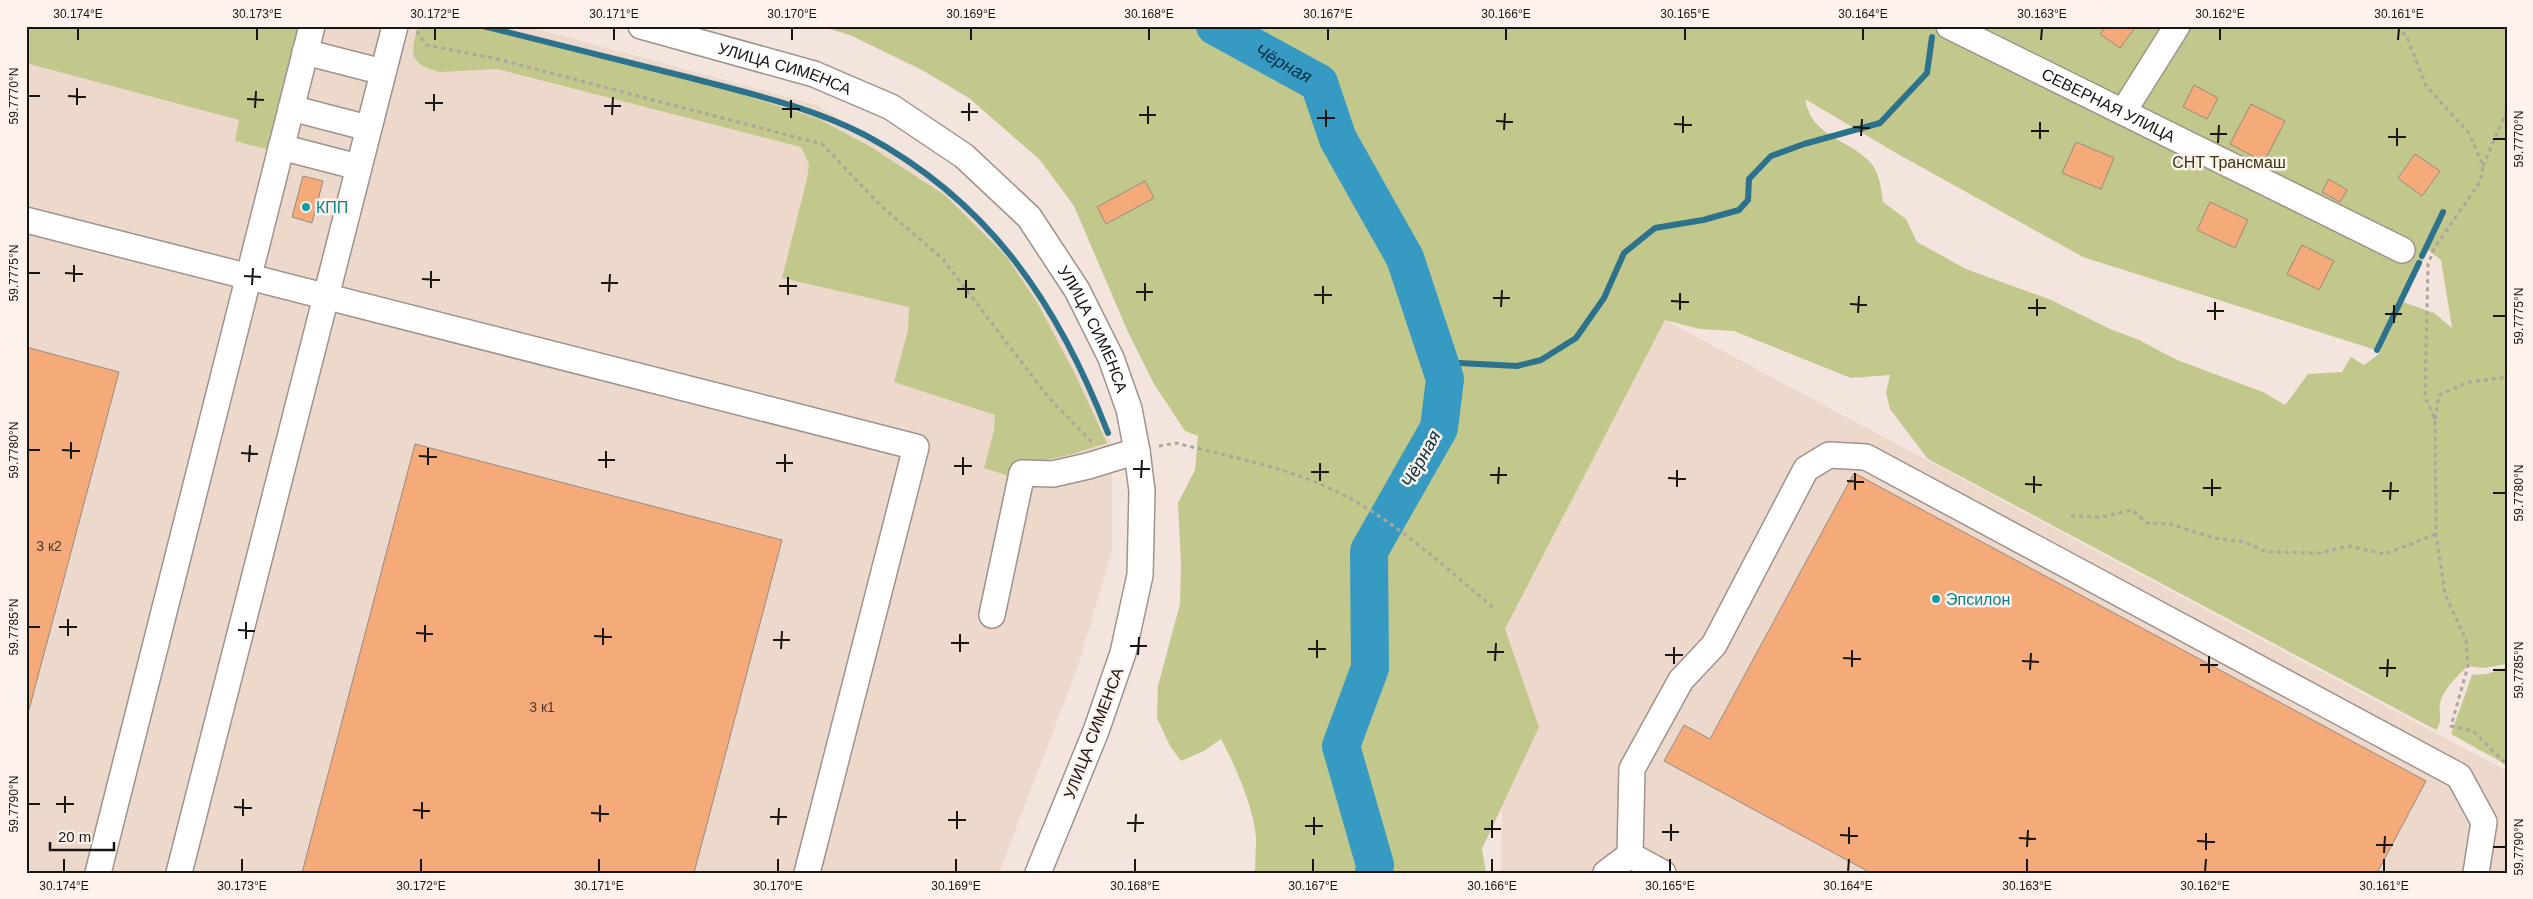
<svg xmlns="http://www.w3.org/2000/svg" width="2533" height="899" font-family="Helvetica,sans-serif">
	<rect width="100%" height="100%" fill="#f3e5dd"/>
	<path fill="#edd8cc" d="M26 26H526L816 105 950 187 1011 250 1066 346 1112 444V551L1078 666 999 873H26Z
		M1665 320 2507 771V873H1501L1505 629Z"/>
	<path fill="#c2c88b" fill-rule="evenodd" d="M26 26H301L270 150 235 141 239 120 26 63Z
		M418 26H476L725 89 819 119 871 147 946 196 1007 257 1038 304 1075 374 1107 443 1073 454 1020 466 1015 478 984 468 994 430 995 415 894 382 908 330 909 307 782 278 807 179 809 164 801 147 497 69 440 72C409 65 410 53 418 26Z
		M821 26H2507V664L2483 668 2468 666C2460 673 2444 689 2441 700 2437 711 2444 721 2436 730L1928 459 1890 409 1886 393 1890 375 1851 378 1734 331 1700 329 1665 320 1505 629 1539 727 1482 849 1486 873H1255C1255 861 1256 849 1256 838 1254 808 1235 765 1221 739L1204 751 1181 761 1170 746 1157 718 1158 686 1180 604 1181 564 1178 503 1195 470 1198 436 1185 431 1154 384 1128 332 1074 206 1040 160 969 98 922 70 852 36ZM1805 99 1896 153 2083 257 2379 351 2382 347 2379 354 2364 365 2351 357 2342 372 2308 374 2285 405 2263 392 2177 360 2139 340 2110 329 2051 300 1966 269 1917 242 1906 219 1883 202C1881 189 1880 173 1870 162 1847 138 1812 138 1805 99ZM2428 250 2441 260 2452 328 2434 313 2403 302Z
		M2507 667V765L2451 734 2472 675 2487 674Z"/>
	<g fill="none" stroke-linecap="round" stroke-linejoin="round">
		<path stroke="#2d728d" stroke-width="6" d="M483 26C554 44 625 61 695 79 752 94 813 108 865 135 990 202 1058 304 1108 433
			M2422 256 2443 212
			M2377 350 2419 263
			M1440 362 1517 366 1541 360 1576 338 1604 298 1624 253 1655 228 1703 220 1739 210 1748 200 1749 179 1771 156 1804 144 1880 123 1927 73 1932 37"/>
		<path stroke="#369ac2" stroke-width="38" id="s1" d="M1215 26 1319 83 1338 139 1405 258 1445 379 1439 428 1369 551 1370 668 1341 746 1375 865 1374 873"/>
	</g>
	<path fill="#f5aa7a" stroke="#968a82" d="M2106 26H2132L2135 28 2120 48 2100 34Z
		M2194 85 2218 98 2207 119 2183 107Z
		M2251 104 2285 121 2264 162 2230 144Z
		M2076 142 2114 158 2101 189 2062 173Z
		M2415 154 2440 171 2422 196 2398 178Z
		M303 176 323 181 312 223 292 217Z
		M2329 179 2347 190 2340 202 2322 192Z
		M1145 181 1154 198 1106 224 1097 207Z
		M2210 202 2248 220 2235 248 2197 230Z
		M2302 245 2334 261 2319 290 2287 274Z
		M26 347 119 372 26 721Z
		M415 444 782 540 694 873H302Z
		M1854 473 2426 781 2377 873H1871L1664 761 1684 725 1710 739Z"/>
	<g fill="none" stroke-linecap="round" stroke-linejoin="round">
		<defs>
			<g id="minor">
				<path id="s2" d="M641 26 814 74 891 107 964 156 1029 217 1077 290 1111 358 1129 409 1137 451 1142 491 1140 575 1123 653 1096 731 1038 873"/>
				<path id="s3" d="M1949 26 2402 250"/>
				<path d="M305 52 383 72"/>
				<path d="M291 108 368 128"/>
				<path d="M2123 112 2177 26"/>
				<path d="M281 147 358 167"/>
				<path d="M26 220 916 447 807 873"/>
				<path d="M992 615 1022 473 1053 474 1088 466 1137 451"/>
				<path d="M98 873 312 26"/>
				<path d="M179 873 395 26"/>
				<path d="M1606 873 1630 855"/>
				<path d="M1663 873 1630 855 1632 769 1681 680 1714 645 1806 469 1829 455 1866 457 2459 776 2484 822 2476 873"/>
			</g>
		</defs>
		<use href="#minor" stroke="#9f938b" stroke-width="28"/>
		<path stroke="#afa49e" stroke-width="3" stroke-dasharray="4 4" stroke-linecap="butt" d="M2397 26 2407 37 2426 86 2469 133 2483 166 2480 182 2435 247 2428 264 2425 397 2435 419 2436 534 2445 594 2466 640 2468 666 2451 726 2473 731 2507 765
			M417 31 426 45 493 58 822 144 881 206 942 258 1049 398 1092 442
			M2483 166 2507 110
			M2435 419 2439 395 2468 382 2507 377
			M1159 446 1176 443C1227 456 1281 466 1329 488 1391 516 1442 565 1494 608
			M2071 516 2101 517 2132 510 2147 523 2170 524 2214 538 2244 542 2267 552 2321 553 2348 546 2385 554 2436 534"/>
		<use href="#minor" stroke="#fff" stroke-width="25"/>
	</g>
	<path fill="none" stroke="#191512" stroke-width="2" d="M78 40V28M257 40V28M435 40V28M614 40V28M792 40V28M971 40V28M1149 40V28M1328 40V28M1506 40V28M1685 40V28M1863 40V28M2041 40 2042 28M2220 40V28M2398 40 2399 28M28 96H40M68 96 86 97M247 99 264 100M425 103H443M77 105V88M604 106H621M255 108 256 91M782 109H800M434 111V94M961 112H978M612 115 613 97M1139 115H1156M791 118V100M1317 118H1335M969 121V103M1496 121 1513 122M1148 124V106M1674 124 1692 125M1326 127V110M1853 127 1870 128M1504 130 1505 113M2031 131H2049M1683 133V116M2210 134H2227M1861 136 1862 119M2388 137H2406M2040 139V122M2493 139H2506M2218 143 2219 125M2397 146V128M28 273H40M65 273 83 274M244 276 261 277M422 279 440 280M74 282V265M601 283H618M252 285 253 268M779 286H797M431 288V271M957 289H975M609 292 610 274M1136 292H1153M788 295V277M1314 295H1332M966 298V280M1493 298H1510M1145 301V283M1671 301 1689 302M1323 304V286M1850 304 1867 305M1501 307 1502 290M2028 308H2046M1680 310V293M2207 311H2224M1858 313 1859 296M2385 314H2402M2037 316V299M2493 316H2506M2215 320V302M2394 323V305M28 450H40M62 450 80 451M241 453 258 454M419 456 437 457M71 459V442M598 460H615M249 462 250 445M776 463H793M428 465V448M954 466H972M606 468V451M1133 469H1150M785 472V454M1311 472H1329M963 475V457M1490 475H1507M1141 478 1142 460M1668 478 1686 479M1320 481V463M1847 481 1864 482M1498 484 1499 467M2025 484 2042 485M1677 487V470M2203 488H2221M1855 490V473M2382 491H2399M2034 493V476M2493 493H2506M2212 496V479M2390 500 2391 482M28 627H40M59 627H77M238 630 255 631M416 633 433 634M68 636V619M594 636 612 637M246 639V622M773 640H790M425 642V625M951 643H969M603 645V628M1130 646H1147M781 649 782 631M1308 649H1326M960 652V634M1487 652H1504M1138 655 1139 637M1665 655H1683M1317 658V640M1843 658 1861 659M1495 661 1496 643M2022 661 2039 662M1674 664V647M2200 665H2218M1852 667V650M2379 668H2396M2030 670 2031 653M2493 670H2506M2209 673V656M2387 677 2388 659M28 804H40M56 804H74M234 807 252 808M413 810 430 811M65 813V796M591 813 609 814M243 816V799M770 817H787M422 819V802M948 820H966M600 822V805M1127 823H1144M778 825 779 808M1305 826H1323M957 829V811M1484 829H1501M1135 832 1136 814M1662 832H1679M1314 835V817M1840 835 1858 836M1492 838V820M2019 838 2036 839M1671 841V824M2197 841 2215 842M1849 844V827M2376 845H2393M2027 847 2028 830M2493 847H2506M2206 850V833M2384 853 2385 836M64 872V859M242 872V859M421 872V859M599 872V859M778 872V859M956 872V859M1135 872V859M1313 872V859M1492 872V859M1670 872V859M1848 872 1849 859M2027 872V859M2205 872 2206 859M2384 872V859"/>
	<g fill="#0f9aa8" stroke="#fef3ec" stroke-width="2">
		<circle cx="306" cy="207" r="5"/>
		<circle cx="1936" cy="599" r="5"/>
	</g>
	<g text-anchor="middle" stroke-width="5" stroke-linejoin="round" paint-order="stroke">
		<g font-size="14" fill="#503a2c">
			<text x="49" y="551">3 к2</text>
			<text x="542" y="712">3 к1</text>
		</g>
		<g font-size="16" fill="#191512" stroke="#fef3ec">
			<text dy="6" stroke="none"><textPath href="#s2" startOffset="150">УЛИЦА СИМЕНСА</textPath></text>
			<text dy="6" stroke="none"><textPath href="#s3" startOffset="178">СЕВЕРНАЯ УЛИЦА</textPath></text>
			<text dy="6" stroke="none"><textPath href="#s2" startOffset="570">УЛИЦА СИМЕНСА</textPath></text>
			<text transform="translate(1093 733) rotate(-69)" y="6">УЛИЦА СИМЕНСА</text>
		</g>
		<g font-size="16" fill="#343713" stroke="#fef3ec">
			<text x="2229" y="168">СНТ Трансмаш</text>
		</g>
		<g font-size="16" fill="#0d838f" stroke="#fef3ec" text-anchor="start">
			<text x="316" y="213">КПП</text>
			<text x="1946" y="605">Эпсилон</text>
		</g>
		<g font-size="18" font-style="italic" fill="#033142" stroke="#fef3ec">
			<text dy="6" stroke="none"><textPath href="#s1" startOffset="78">Чёрная</textPath></text>
			<text transform="translate(1421 459) rotate(-61)" y="6">Чёрная</text>
		</g>
	</g>
	<rect width="2533" height="899" fill="none" stroke="#fef3ec" stroke-width="55"/>
	<path d="M50 842v8h64v-8" fill="none" stroke="#191512" stroke-width="2.5"/>
	<text x="58" y="842" font-size="15" fill="#191512" stroke="#fef3ec" stroke-width="4" paint-order="stroke">20 m</text>
	<rect x="28" y="28" width="2478" height="844" fill="none" stroke="#191512" stroke-width="2"/>
	<g font-size="12" text-anchor="middle" fill="#191512">
		<text x="78" y="18">30.174°E</text>
		<text x="257" y="18">30.173°E</text>
		<text x="435" y="18">30.172°E</text>
		<text x="614" y="18">30.171°E</text>
		<text x="792" y="18">30.170°E</text>
		<text x="971" y="18">30.169°E</text>
		<text x="1149" y="18">30.168°E</text>
		<text x="1328" y="18">30.167°E</text>
		<text x="1506" y="18">30.166°E</text>
		<text x="1685" y="18">30.165°E</text>
		<text x="1863" y="18">30.164°E</text>
		<text x="2042" y="18">30.163°E</text>
		<text x="2220" y="18">30.162°E</text>
		<text x="2399" y="18">30.161°E</text>
		<text transform="translate(14 96) rotate(-90)" y="4">59.7770°N</text>
		<text transform="translate(2519 139) rotate(-90)" y="4">59.7770°N</text>
		<text transform="translate(14 273) rotate(-90)" y="4">59.7775°N</text>
		<text transform="translate(2519 316) rotate(-90)" y="4">59.7775°N</text>
		<text transform="translate(14 450) rotate(-90)" y="4">59.7780°N</text>
		<text transform="translate(2519 493) rotate(-90)" y="4">59.7780°N</text>
		<text transform="translate(14 627) rotate(-90)" y="4">59.7785°N</text>
		<text transform="translate(2519 670) rotate(-90)" y="4">59.7785°N</text>
		<text transform="translate(14 804) rotate(-90)" y="4">59.7790°N</text>
		<text transform="translate(2519 847) rotate(-90)" y="4">59.7790°N</text>
		<text x="64" y="890">30.174°E</text>
		<text x="242" y="890">30.173°E</text>
		<text x="421" y="890">30.172°E</text>
		<text x="599" y="890">30.171°E</text>
		<text x="778" y="890">30.170°E</text>
		<text x="956" y="890">30.169°E</text>
		<text x="1135" y="890">30.168°E</text>
		<text x="1313" y="890">30.167°E</text>
		<text x="1492" y="890">30.166°E</text>
		<text x="1670" y="890">30.165°E</text>
		<text x="1848" y="890">30.164°E</text>
		<text x="2027" y="890">30.163°E</text>
		<text x="2205" y="890">30.162°E</text>
		<text x="2384" y="890">30.161°E</text>
	</g>
</svg>
